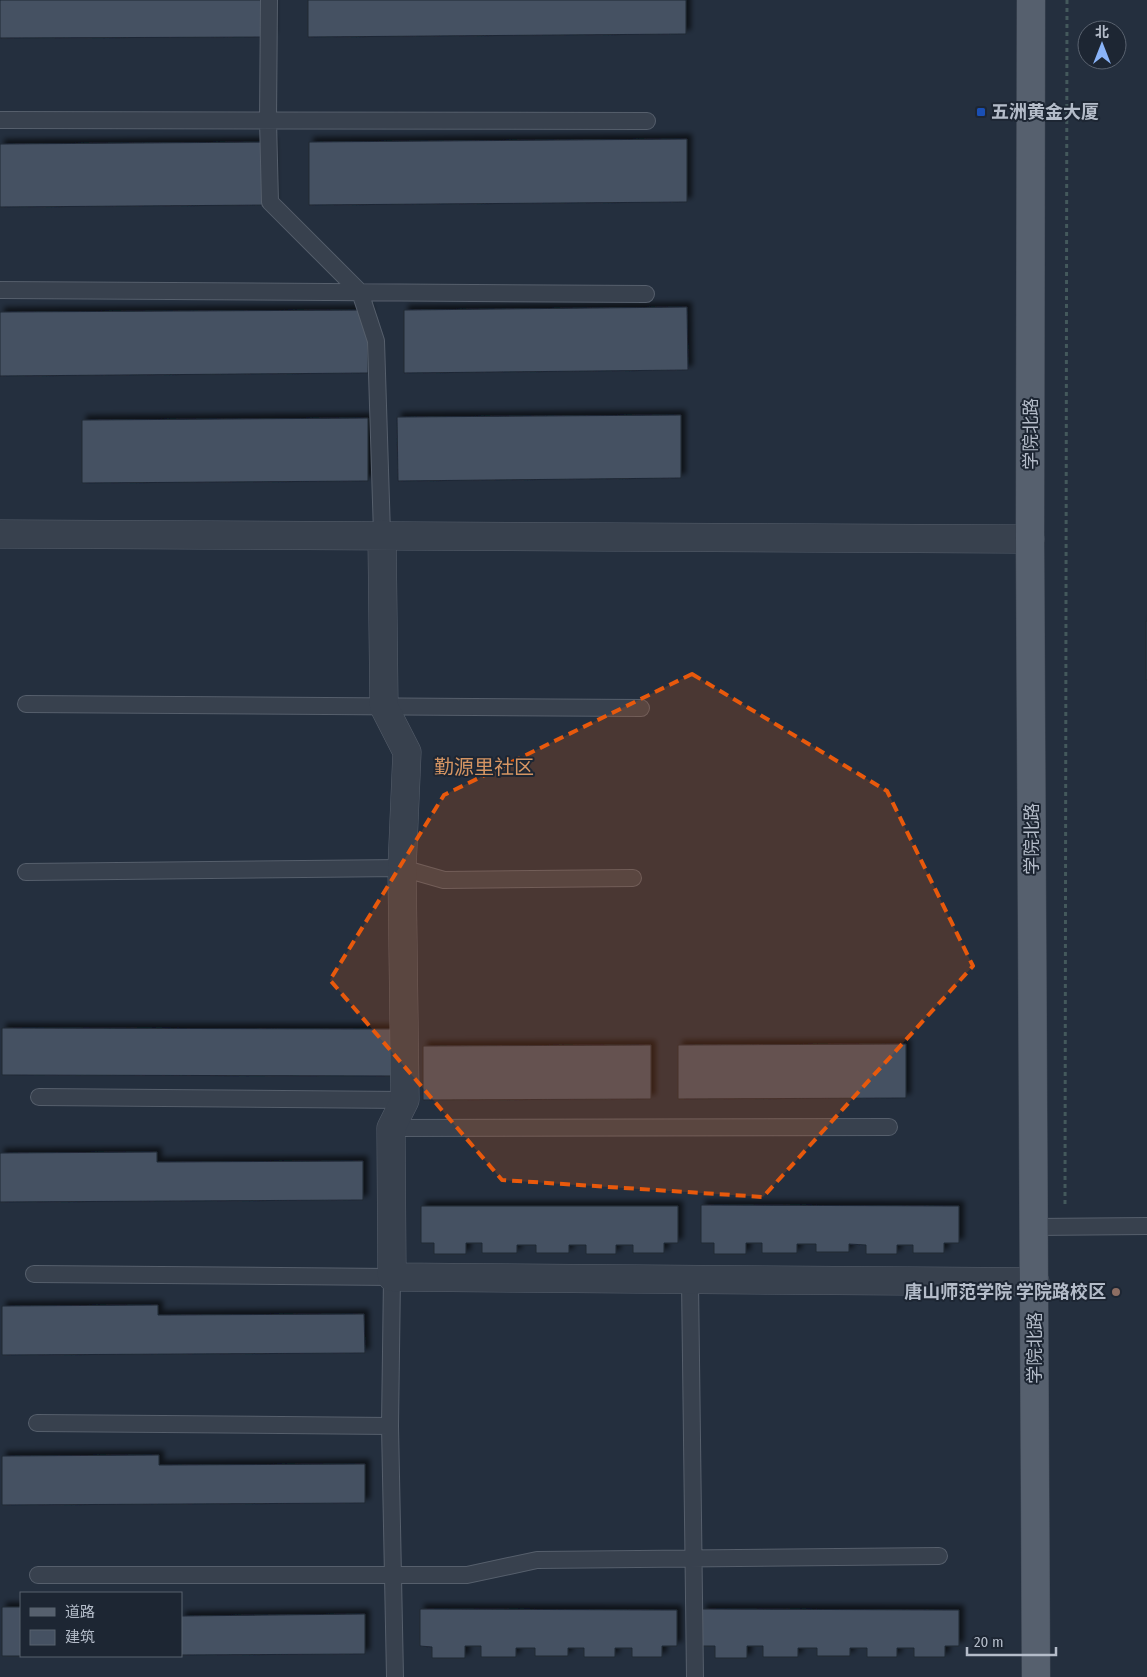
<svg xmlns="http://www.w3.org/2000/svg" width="1147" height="1677" font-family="'Fira Sans Condensed','Noto Sans SC',sans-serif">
	<defs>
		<filter id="shadow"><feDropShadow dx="4.5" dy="-4.5" stdDeviation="2.5" flood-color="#0009"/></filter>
	</defs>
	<rect width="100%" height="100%" fill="#242f3e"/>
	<path fill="#455162" stroke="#1f2835" filter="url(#shadow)" d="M0 0H271V37L0 38Z
		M308 0H686V34L308 37Z
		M687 139V202L309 205V142Z
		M271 142 272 205 0 207V144Z
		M687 307 688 370 404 373V310Z
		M368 310V373L0 376V312Z
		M681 415V478L398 481 397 417Z
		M368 418V481L82 483V420Z
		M1146 621H1147V680H1146Z
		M2 1028 395 1029V1076L2 1075Z
		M906 1044V1098L678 1099V1045Z
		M651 1045V1099L423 1100V1046Z
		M157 1152V1162L363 1161V1200L0 1202V1153Z
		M701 1205 959 1206V1243H944V1253H913V1245H897V1254H866V1245L849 1244V1252H816V1244H797V1253H762V1243H746V1254H714V1243H701Z
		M421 1206H678V1243H664V1253H633V1245H616V1254H586V1245H569V1253H536V1245H517V1253H482V1243H466V1254H434V1243H421Z
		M158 1305V1315L364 1314 365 1353 2 1355V1306Z
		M159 1455V1465L365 1464V1503L2 1505V1456Z
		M2 1607H21V1656H74H2Z
		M420 1609 677 1610V1646H662V1657H632V1648H615V1657H584V1648H568V1656H535V1648H516V1657H481V1646H465V1658H432V1647L420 1646Z
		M702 1609 959 1610V1646H945V1657H914V1648H897V1657H867V1648H850V1656H817V1648H798V1657H763V1646H747V1658H715V1646H702Z
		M365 1614V1654L181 1655V1616Z"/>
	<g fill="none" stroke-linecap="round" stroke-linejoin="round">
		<defs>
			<path id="lane" d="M269 0 268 120 270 202 360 292 376 341 382 534
				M0 120 647 121
				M0 290 646 294
				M26 704 641 708
				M26 872 402 868 444 880 633 878
				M39 1097 405 1100
				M391 1128 889 1127
				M1034 1227 1147 1226
				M34 1274 392 1277 390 1426 395 1677
				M690 1281 695 1677
				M37 1423 390 1426
				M38 1575H467L537 1560 939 1556"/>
			<path id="street" d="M0 534 1030 539
				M382 534 384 707 407 752 402 868 405 1100 391 1128 392 1277 1035 1282"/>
			<path id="primary" d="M1031 0 1030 539 1036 1677"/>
		</defs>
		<use href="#lane" stroke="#565f6c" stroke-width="18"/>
		<use href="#street" stroke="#565f6c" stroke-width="29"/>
		<use href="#primary" stroke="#414a57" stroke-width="29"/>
		<path stroke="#44595c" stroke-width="3" stroke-dasharray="4 4" stroke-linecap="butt" d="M1065 1204 1067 0"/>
		<use href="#lane" stroke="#38414e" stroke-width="16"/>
		<use href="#street" stroke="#38414e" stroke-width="28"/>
		<use href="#primary" stroke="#56606e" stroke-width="28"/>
	</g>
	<path fill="#e8590c" fill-opacity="0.2" stroke="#e8590c" stroke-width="4" stroke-dasharray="10 6" stroke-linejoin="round" d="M692 674 887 791 973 966 763 1197 502 1180 330 980 444 795Z"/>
	<rect fill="#1a4fb4" stroke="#1d2633" stroke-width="2" x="976" y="107" width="10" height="10" rx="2.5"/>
	<circle fill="#8d6e63" stroke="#1d2633" stroke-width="2" cx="1116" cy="1292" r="5"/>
	<g text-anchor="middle" stroke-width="4" stroke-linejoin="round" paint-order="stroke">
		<g font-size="18" font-weight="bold" fill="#b4bcc9" stroke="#1d2633" text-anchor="start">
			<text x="991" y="118">五洲黄金大厦</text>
			<text x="1106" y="1298" text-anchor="end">唐山师范学院 学院路校区</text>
		</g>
		<g font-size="18" fill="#b4bcc9" stroke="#1d2633">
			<text transform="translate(1031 434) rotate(-90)" y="6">学院北路</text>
			<text transform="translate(1032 839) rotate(-90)" y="6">学院北路</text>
			<text transform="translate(1035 1348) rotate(-90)" y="6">学院北路</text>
		</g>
		<g font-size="20" fill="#d59563" stroke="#1d2633">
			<text x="484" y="774">勤源里社区</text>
		</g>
	</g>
	<rect x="20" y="1592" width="162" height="65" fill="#1d2633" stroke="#59626f"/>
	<rect x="30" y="1608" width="25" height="8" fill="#56606e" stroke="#59626f"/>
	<text x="65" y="1617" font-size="15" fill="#b4bcc9">道路</text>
	<rect x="30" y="1630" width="25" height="15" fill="#455162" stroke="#59626f"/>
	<text x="65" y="1642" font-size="15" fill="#b4bcc9">建筑</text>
	<g transform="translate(1102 45)"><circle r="24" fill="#1d2633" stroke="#59626f"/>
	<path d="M0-4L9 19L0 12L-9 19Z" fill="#8ab4f8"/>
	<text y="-8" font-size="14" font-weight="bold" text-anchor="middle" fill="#b4bcc9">北</text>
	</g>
	<path d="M967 1647v8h89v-8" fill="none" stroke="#b4bcc9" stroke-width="2.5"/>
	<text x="974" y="1647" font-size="15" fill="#b4bcc9" stroke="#1d2633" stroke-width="4" paint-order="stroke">20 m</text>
</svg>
